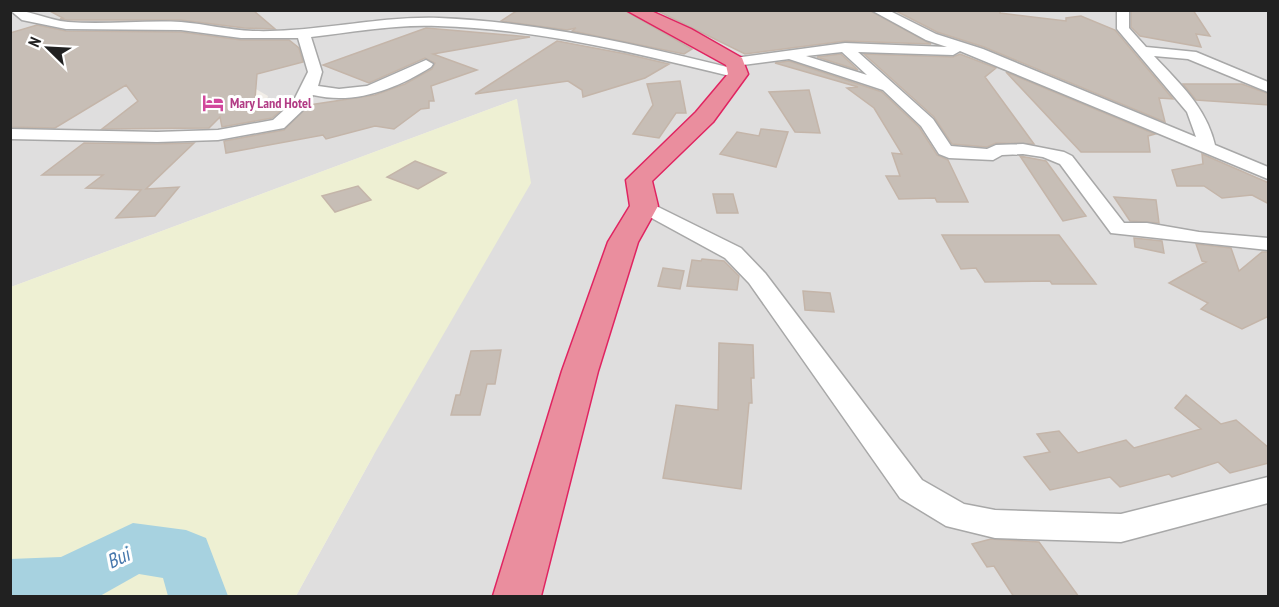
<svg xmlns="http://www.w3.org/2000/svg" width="1279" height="607" font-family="'PT Sans Narrow',sans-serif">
	<rect width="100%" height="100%" fill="#f2eee8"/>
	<path fill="#dfdede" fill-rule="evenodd" d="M11 11H1268V596H296L373 456 517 99 11 287ZM254 88 268 96 265 108 237 114Z"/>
	<path fill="#eef0d3" d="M517 99 531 183 373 456 296 596H11V287Z"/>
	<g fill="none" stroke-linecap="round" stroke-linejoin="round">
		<path fill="#a7d2e0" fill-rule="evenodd" d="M133 523 186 530 206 538 228 596H168L163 578 139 574 100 596H10V559L61 557Z"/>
	</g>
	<path fill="#c7beb6" stroke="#c4b5a9" stroke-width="1.5" d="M48 10 254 11 275 29 244 28 181 20H68L60 19 63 18Z
		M518 10H624L692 49 684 54 572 31 576 28 567 30 501 21Z
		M656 10H869L931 44 845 41 745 54Z
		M894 10H1000V13L1066 21V18L1081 16 1115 30 1173 99 1159 98 1165 122 984 47 937 32Z
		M1131 10H1193L1210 36 1196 34 1201 47 1140 36 1131 27Z
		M37 25 66 31 181 32 241 40H289L299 48 303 62 257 74 254 111 286 106 272 118 222 127 220 117 209 128 102 129 138 101 126 85 55 128 10 127V33Z
		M426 28 530 37 433 54 477 70 431 86 434 101H429V108L421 109 394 129 375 126 326 139 323 135 226 153 224 141 284 130 309 105 375 95 405 84 432 69 435 63 425 58 369 83 323 65Z
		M557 41 626 54 669 64 645 78 583 97 582 90 568 81 475 94Z
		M841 54 858 70 817 57Z
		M864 54 953 57 960 54 996 68 985 77 1034 144 996 143 987 147 952 144 934 117Z
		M789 61 882 92 919 127 937 155 948 160 968 202H937L935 198 899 199 886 176H900L892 153 902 154 874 108 847 88 858 87 775 63Z
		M1006 72 1155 134 1148 136 1150 152H1081Z
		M680 81 686 113H676L659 138 633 134 653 105 647 84Z
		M1183 84H1242L1269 94V105L1196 100Z
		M809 90 820 133 795 132 769 92Z
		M761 129 788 132 776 167 720 154 737 132 759 136Z
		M84 143 157 144 194 143 146 189 179 187 155 216 116 218 141 190 86 188 103 175H42Z
		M1202 154 1269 183V204L1252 195 1222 198 1204 186H1177L1172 170 1203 164Z
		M1020 156 1046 161 1086 216 1063 221Z
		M415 161 446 173 418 189 387 177Z
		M358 186 371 200 335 212 322 196Z
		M713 194H733L738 213H717Z
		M1114 197 1156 200 1159 223 1130 221Z
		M942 235H1059L1096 284H1052L1050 281 985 282 976 268 961 269Z
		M1134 238 1162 241 1164 253 1135 247Z
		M1196 244 1231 248 1239 271 1262 252H1269V316L1242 329 1201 309 1208 303 1169 283 1206 262 1202 261Z
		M702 259 724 261 739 276 737 290 687 286 692 260 701 261Z
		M663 268 684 271 680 289 658 286Z
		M803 291 830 293 834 312 805 310Z
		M719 343 753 345 754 378H751L752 403H749L741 489 663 478 676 405 718 410Z
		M501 350 495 384H487L480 415H451L456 395H460L471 351Z
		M1186 395 1221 424 1236 420 1269 448V463L1230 473 1218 462 1172 477 1169 474 1120 487 1110 477 1050 490 1024 457 1050 452 1037 434 1059 431 1078 453 1126 440 1134 448 1201 429 1175 408Z
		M991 539 1039 542 1079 597H1014L994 566 987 567 972 544Z"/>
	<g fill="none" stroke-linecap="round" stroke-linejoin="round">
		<defs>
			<path id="minor" d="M10 10C30 10 47 20 68 22 105 25 143 20 181 22 205 24 229 30 253 31 315 33 376 16 439 18 542 22 644 46 743 71L745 74 738 78C640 54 540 29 438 26 396 24 353 32 311 37L322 72 318 86 339 89 367 86 426 60 433 64 431 67C396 89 355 105 313 95L305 108 284 128 218 140 157 142 10 139V129L157 132 218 130 273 120 293 102 308 72 298 38H241L181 30 66 29 22 20Z
				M871 10H888L936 34 983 49 1196 137 1187 112 1117 29V10H1129V28L1146 47 1196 52 1268 82V92L1188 59 1154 56C1180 84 1206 107 1215 145L1268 167V179L960 51 953 55 858 52 933 119 951 146 987 149 996 145 1023 144 1064 152 1072 156 1124 223H1147L1199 232 1268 238V250L1111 233 1060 164 1043 157 1023 154 1002 155 993 160 949 158 939 154 921 126 883 90 789 59 735 66 728 62 735 58 845 43 947 47 926 40ZM842 52 867 75 806 56Z
				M644 200 741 248 765 273 922 480 964 504 995 510 1121 514 1268 477V503L1121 542 995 538 946 526 900 498 749 283 725 258 637 210 634 206 637 202Z"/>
			<path id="highway" d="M626 10H649L691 29 742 58 748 74 713 122 652 181 658 206 638 242 598 371 541 596H493L562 371 608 242 630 206 626 180 696 112 728 74 726 65Z"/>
		</defs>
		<use href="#minor" stroke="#a8a8a8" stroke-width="3"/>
		<use href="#highway" stroke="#e02461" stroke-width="3"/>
		<use href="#minor" fill="#fff" fill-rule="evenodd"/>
		<use href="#highway" fill="#ea8e9e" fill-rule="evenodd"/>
	</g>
	<defs>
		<symbol id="hotel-bare" viewBox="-9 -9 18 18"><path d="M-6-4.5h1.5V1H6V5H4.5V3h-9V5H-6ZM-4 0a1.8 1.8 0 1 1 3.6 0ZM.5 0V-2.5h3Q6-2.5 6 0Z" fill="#d1479c" stroke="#fff" stroke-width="2.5" paint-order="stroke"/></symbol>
	</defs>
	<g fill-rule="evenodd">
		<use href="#hotel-bare" x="198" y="88" width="30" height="30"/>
	</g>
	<g text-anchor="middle" stroke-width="6" stroke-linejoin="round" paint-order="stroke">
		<g font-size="14" font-weight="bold" fill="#b23c85" stroke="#fff" text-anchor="start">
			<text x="230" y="108">Mary Land Hotel</text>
		</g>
		<g font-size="20" font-style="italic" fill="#4778ad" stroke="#fff">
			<text transform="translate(118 558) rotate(-25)" y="7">Bui</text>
		</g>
	</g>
	<rect width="1279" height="607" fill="none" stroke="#212121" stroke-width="24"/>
	<g transform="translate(48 48) rotate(294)" stroke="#ffffff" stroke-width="4.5" paint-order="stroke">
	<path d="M0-4.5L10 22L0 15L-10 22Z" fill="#212121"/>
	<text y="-9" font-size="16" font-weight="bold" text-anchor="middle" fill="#212121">N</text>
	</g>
</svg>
